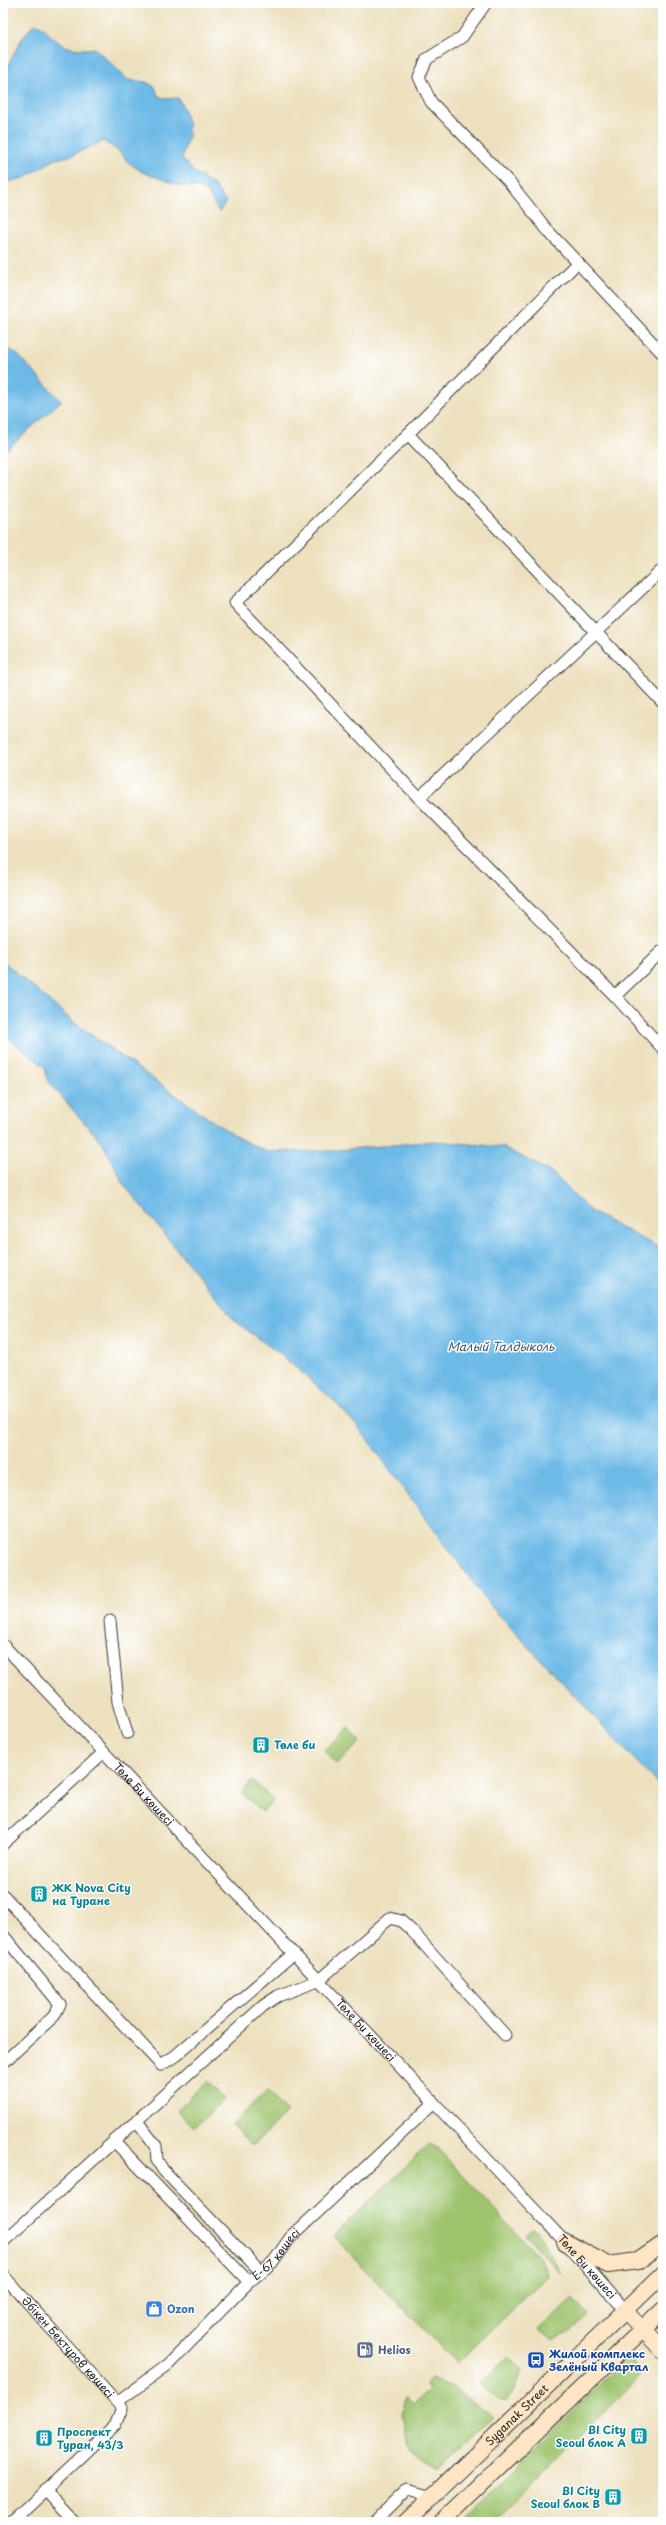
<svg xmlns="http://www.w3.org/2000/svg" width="666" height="2525" font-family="'Playpen Sans',sans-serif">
	<rect width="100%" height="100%" fill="#fff"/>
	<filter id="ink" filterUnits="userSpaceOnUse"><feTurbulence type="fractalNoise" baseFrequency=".025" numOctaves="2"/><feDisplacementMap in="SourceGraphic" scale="8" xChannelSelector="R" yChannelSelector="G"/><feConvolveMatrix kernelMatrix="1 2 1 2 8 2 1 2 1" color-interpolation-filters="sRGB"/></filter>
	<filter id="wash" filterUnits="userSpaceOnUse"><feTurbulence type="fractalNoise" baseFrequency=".012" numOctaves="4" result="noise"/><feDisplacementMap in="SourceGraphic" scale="16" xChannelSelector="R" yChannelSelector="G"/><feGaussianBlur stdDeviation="0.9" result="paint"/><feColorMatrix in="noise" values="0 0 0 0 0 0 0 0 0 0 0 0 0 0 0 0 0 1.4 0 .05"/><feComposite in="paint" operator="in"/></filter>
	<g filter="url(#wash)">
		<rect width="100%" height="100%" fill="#ece0be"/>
		<path fill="#9fc46e" stroke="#5e7045" d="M348 1728 361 1742 336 1764 324 1750Z
			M252 1781 274 1800 263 1812 241 1793Z
			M207 2081 224 2099 194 2128 177 2111Z
			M267 2091 287 2112 252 2146 232 2125Z
			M429 2144 436 2147 539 2257 548 2276 457 2363 333 2236Z
			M532 2229 538 2232 561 2274 525 2235Z
			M573 2298 588 2315 584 2321 554 2341 538 2330Z
			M628 2356 641 2375 494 2522H462Z
			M509 2357 523 2371 508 2401H499L480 2384Z
			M431 2378 454 2388 493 2417 438 2469 413 2449 402 2415 406 2398 413 2405 428 2390 425 2385Z"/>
		<path fill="#6dbae7" stroke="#446b82" d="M34 24C43 25 44 29 49 34 62 48 77 51 95 48L128 80 146 82 155 87 158 96 166 99 178 98C184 108 191 125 188 138 185 145 183 151 182 159L194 172 213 184 226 202 219 212 207 191 196 187 181 186 142 172 128 162 119 151 103 141 70 156 55 159 24 178 3 183V59L8 66 21 40Z
			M3 345 18 355 61 401 3 453Z
			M3 961 72 1021 202 1114 237 1137 267 1152 329 1151 435 1141 503 1147 554 1174 591 1212 663 1250V1790L489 1604 359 1428 331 1398 285 1358 235 1321 125 1186 103 1144 47 1080 45 1067 3 1033Z"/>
	</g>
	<g filter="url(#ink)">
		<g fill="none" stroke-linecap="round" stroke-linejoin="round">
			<defs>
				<g id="street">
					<path d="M486 3 462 37 427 59 419 77 431 102 509 182 549 232 663 354"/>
					<path d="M578 262 408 434 663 703"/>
					<path d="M408 434 235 603 419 798"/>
					<path d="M663 569 419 798 615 996 663 950"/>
					<path d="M615 996 663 1049"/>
					<path d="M110 1621 118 1702 127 1733"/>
					<path id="s1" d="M3 1645 565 2242 625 2310"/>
					<path d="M3 1844 103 1753"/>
					<path d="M3 1895 161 2065 175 2056 293 1954"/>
					<path d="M3 1935 60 2004 54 2016 3 2063"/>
					<path d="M137 2121 156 2146 157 2160 163 2170 261 2272"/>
					<path d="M114 2141 249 2282"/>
					<path d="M3 2242 263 2006 278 1996 318 1981 390 1918 401 1921 412 1931 505 2035"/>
					<path id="s2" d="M3 2275 122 2408 115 2425 12 2522"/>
					<path id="s3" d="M117 2402 169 2364 249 2282 274 2261 290 2238 434 2103"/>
					<path d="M45 2490 75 2522"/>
					<path d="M374 2522 408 2489 433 2496"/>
				</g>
				<g id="secondary">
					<path d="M565 2242 608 2265 638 2261 663 2244"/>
					<path d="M625 2310 663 2351"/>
					<path id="s4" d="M406 2522 663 2274"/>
					<path d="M442 2522 663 2310"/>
				</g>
			</defs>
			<use href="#street" stroke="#3b3934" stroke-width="13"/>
			<use href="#secondary" stroke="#3b3934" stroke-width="18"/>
			<use href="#street" stroke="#fff" stroke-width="11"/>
			<use href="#secondary" stroke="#fde5c5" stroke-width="16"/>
		</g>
	</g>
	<defs>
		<symbol id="building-square" viewBox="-11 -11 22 22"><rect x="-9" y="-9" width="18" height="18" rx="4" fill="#0f9aa8" stroke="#fff"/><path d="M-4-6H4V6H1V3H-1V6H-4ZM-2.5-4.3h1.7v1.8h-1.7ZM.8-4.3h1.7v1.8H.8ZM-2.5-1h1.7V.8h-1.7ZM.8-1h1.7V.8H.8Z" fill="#fff"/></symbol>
		<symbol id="shop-square" viewBox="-11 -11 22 22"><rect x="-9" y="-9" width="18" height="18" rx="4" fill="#3f7fe0" stroke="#fff"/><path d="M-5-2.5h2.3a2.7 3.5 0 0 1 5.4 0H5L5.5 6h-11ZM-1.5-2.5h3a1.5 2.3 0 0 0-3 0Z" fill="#fff"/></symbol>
		<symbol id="fuel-square" viewBox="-11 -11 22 22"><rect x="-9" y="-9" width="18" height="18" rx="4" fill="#5c6f8a" stroke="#fff"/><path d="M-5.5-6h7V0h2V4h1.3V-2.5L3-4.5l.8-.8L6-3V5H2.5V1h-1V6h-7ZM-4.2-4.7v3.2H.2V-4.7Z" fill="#fff"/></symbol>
		<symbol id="bus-square" viewBox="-11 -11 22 22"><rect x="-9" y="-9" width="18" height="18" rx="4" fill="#1a4fb4" stroke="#fff"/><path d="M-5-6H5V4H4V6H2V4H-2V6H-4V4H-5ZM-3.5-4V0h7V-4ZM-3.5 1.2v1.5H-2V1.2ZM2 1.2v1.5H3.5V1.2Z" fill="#fff"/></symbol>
	</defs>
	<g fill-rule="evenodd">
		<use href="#building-square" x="251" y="1735" width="20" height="20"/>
		<use href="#building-square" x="29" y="1884" width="20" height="20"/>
		<use href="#shop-square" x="144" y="2299" width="20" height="20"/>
		<use href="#fuel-square" x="355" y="2340" width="20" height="20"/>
		<use href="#bus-square" x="526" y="2350" width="20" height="20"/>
		<use href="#building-square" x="629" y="2426" width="20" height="20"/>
		<use href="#building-square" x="34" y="2428" width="20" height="20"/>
		<use href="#building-square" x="603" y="2487" width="20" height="20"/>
	</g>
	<g text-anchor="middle" stroke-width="3" stroke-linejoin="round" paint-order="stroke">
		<g font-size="11" font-weight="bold" fill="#0d838f" stroke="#fff" text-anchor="start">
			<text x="274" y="1749">Төле би</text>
			<text x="52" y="1892">ЖК Nova City<tspan x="52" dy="13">на Туране</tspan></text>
			<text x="626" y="2434" text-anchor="end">BI City<tspan x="626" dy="13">Seoul блок A</tspan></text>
			<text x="57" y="2436">Проспект<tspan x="57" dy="13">Туран, 43/3</tspan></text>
			<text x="600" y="2495" text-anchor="end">BI City<tspan x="600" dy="13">Seoul блок B</tspan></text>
		</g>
		<g font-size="11" fill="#1c1c1c" stroke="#fff">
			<text dy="4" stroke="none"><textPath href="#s1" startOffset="205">Төле Би көшесі</textPath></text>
			<text dy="4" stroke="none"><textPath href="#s1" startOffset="529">Төле Би көшесі</textPath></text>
			<text dy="4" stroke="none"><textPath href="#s3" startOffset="218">Е-67 көшесі</textPath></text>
			<text dy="4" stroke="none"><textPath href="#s1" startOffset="853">Төле Би көшесі</textPath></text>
			<text dy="4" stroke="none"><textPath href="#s2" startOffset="97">Әбікен Бектұров көшесі</textPath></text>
			<text dy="4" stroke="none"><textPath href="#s4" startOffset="154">Syganak Street</textPath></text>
		</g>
		<g font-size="11" font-weight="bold" fill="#366cbe" stroke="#fff" text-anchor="start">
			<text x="167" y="2313">Ozon</text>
		</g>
		<g font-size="11" font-weight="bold" fill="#4e5e75" stroke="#fff" text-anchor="start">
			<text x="378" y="2354">Helios</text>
		</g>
		<g font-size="11" font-weight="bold" fill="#164399" stroke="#fff" text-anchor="start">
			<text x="549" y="2358">Жилой комплекс<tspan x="549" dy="13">Зелёный Квартал</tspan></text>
		</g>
		<g font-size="12" font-style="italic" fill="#3c5b6d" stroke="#fff">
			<text x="501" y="1351">Малый Талдыколь</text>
		</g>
	</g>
	<rect width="666" height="2525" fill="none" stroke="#fff" stroke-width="16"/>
</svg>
